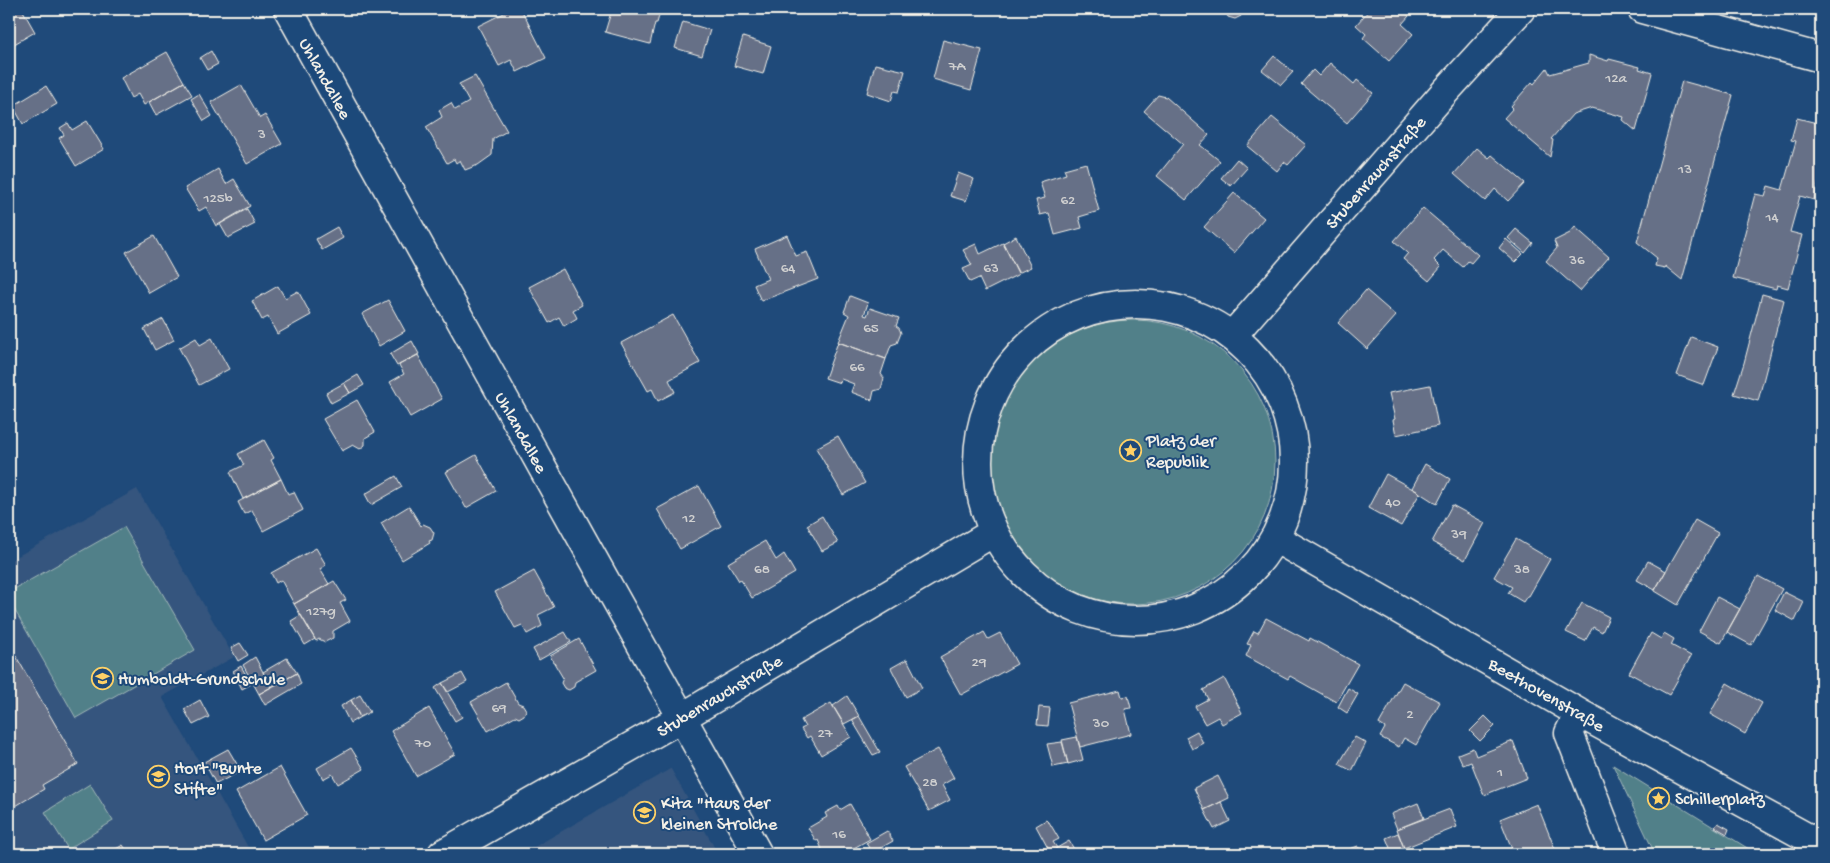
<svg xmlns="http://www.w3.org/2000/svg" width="1830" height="863" font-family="'Gochi Hand',sans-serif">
	<rect width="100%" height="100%" fill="#1f4a7a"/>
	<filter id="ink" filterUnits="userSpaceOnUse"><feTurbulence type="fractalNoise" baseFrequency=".02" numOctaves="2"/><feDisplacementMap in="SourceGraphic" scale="10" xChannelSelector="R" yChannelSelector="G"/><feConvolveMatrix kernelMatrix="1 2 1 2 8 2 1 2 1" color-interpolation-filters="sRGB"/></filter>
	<g filter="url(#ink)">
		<path fill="#34557e" d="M137 489 234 657 162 697 252 854H9V561Z
			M671 769 718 854H522L670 769Z"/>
		<path fill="#518089" stroke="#a2b8b8" d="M991 462a142 142 0 1 1 284 0a142 142 0 1 1-284 0Z
			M124 527 195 650 76 718 9 600V592Z
			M1613 765 1757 854H1655Z
			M90 784 113 821 68 849 45 812Z"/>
		<path fill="#666f87" stroke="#f4f1e8" d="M9 9H22L35 32 9 47Z
			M512 9H521L546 58 517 72 511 60 499 66 478 26Z
			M612 9H661L657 23H655L650 44 605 32Z
			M1225 9H1243L1241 16 1235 19 1228 17 1225 11Z
			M1370 9H1400L1409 16 1402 24 1413 34 1389 61 1363 38 1366 34 1356 25Z
			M683 22 710 30 702 56 675 48Z
			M743 37 771 46 763 74 734 66Z
			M943 40 982 50 971 90 933 79Z
			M211 51 218 64 207 70 200 58Z
			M167 52 184 82 144 105 138 94 131 98 121 78Z
			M1589 55 1608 61 1609 59 1640 67 1639 69 1652 73 1636 131 1623 120 1624 117 1592 108 1573 114 1551 139 1553 140 1550 157 1504 118 1513 108 1511 106 1532 82 1534 84 1547 68 1550 74 1589 63Z
			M1274 56 1293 72 1281 85 1262 70Z
			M1330 63 1354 84 1357 80 1373 93 1347 123 1301 84 1313 70 1319 76Z
			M875 64 905 71 899 92 894 91 891 101 867 93Z
			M475 76 507 131 493 139 492 155 478 165 465 170 460 160 456 163 454 159 447 163 426 127 442 117 439 110 451 103 455 110 469 102 459 84Z
			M1682 81 1733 95 1682 280 1665 266V268L1655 266 1657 258 1637 242Z
			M184 82 192 95 156 115 149 102Z
			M241 85 260 118 265 115 282 144 247 164 211 102Z
			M46 86 57 104 23 124 13 106Z
			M199 94 212 116 204 121 191 99Z
			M1158 95 1166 97 1209 135 1200 145 1220 161 1186 200 1157 176 1183 144 1144 111Z
			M1272 117 1306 145 1288 165 1284 162 1277 171 1247 146Z
			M1797 118 1821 124V135L1818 145 1821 146V172L1814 200 1800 196 1790 232 1802 235 1788 288 1777 285 1776 289 1733 278 1755 194 1765 196 1768 186 1782 190 1796 141 1791 140Z
			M87 121 104 149 76 166 59 138 64 135 60 128 68 123 72 130Z
			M1477 148 1489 158 1492 155 1525 183 1508 201 1495 189 1485 201 1454 174Z
			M1237 159 1247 168 1231 186 1221 178Z
			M1086 163 1099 211 1079 217 1082 228 1055 235 1049 213 1040 215 1036 200 1045 198 1040 182 1066 174 1064 169Z
			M218 169 226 184 234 179 250 206 216 226 206 207 199 211 185 188Z
			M958 173 974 179 966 201 950 196Z
			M1234 193 1264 218 1234 253 1204 227Z
			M1423 208 1478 255 1471 263 1468 261 1463 267 1443 250 1434 260 1441 267 1429 281 1403 259 1408 253 1394 241Z
			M247 209 255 224 228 238 220 224Z
			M337 227 343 238 322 250 316 239Z
			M1575 227 1609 257 1580 291 1546 261 1557 248 1554 241 1570 233Z
			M1516 229 1533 243 1525 253 1508 238Z
			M787 235 796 256 807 252 818 279 761 301 754 285 768 279 755 249Z
			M154 236 177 277 149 293 126 252Z
			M1016 236 1031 267 1018 273 1003 243Z
			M1506 239 1523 254 1515 262 1499 248Z
			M1003 243 1019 274 985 291 979 278 970 282 963 269 972 265 963 250 976 244 980 254Z
			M563 269 582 305 573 310 577 318 564 326 559 317 549 323 529 287Z
			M278 286 285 298 298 291 311 315 277 334 268 317 262 320 252 301Z
			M1366 290 1396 316 1367 349 1338 323Z
			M1762 294 1784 300 1758 401 1734 394 1744 363Z
			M850 296 868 303 864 315 867 316 870 308 899 318 896 326 899 328 901 333 897 343 891 345 886 359 838 342 849 315 844 312Z
			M388 300 405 331 379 346 362 314Z
			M673 315 700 363 669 380 675 392 658 401 652 389 648 391 621 343Z
			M163 319 174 340 155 350 144 329Z
			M1691 337 1718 347 1704 385 1677 375Z
			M196 338 200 345 212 338 229 369 199 385 179 348Z
			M412 341 419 354 397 366 390 354Z
			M838 342 886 359 881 374 884 378 881 389 874 391 872 400 851 392 854 384 841 379 840 383 825 378Z
			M418 355 442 399 410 417 390 382 404 374 399 365Z
			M358 375 364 385 350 393 344 383Z
			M344 383 350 393 331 403 326 393Z
			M1430 385 1438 426 1396 435 1393 420 1395 419 1389 393Z
			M357 400 375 432 365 438V445L360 449 353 445 342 451 323 419Z
			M838 436 865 483 843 495 816 448Z
			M264 440 274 458 271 460 281 479 243 499 230 472 244 465 238 454Z
			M476 455 496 491 466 508 446 472Z
			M1425 464 1450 479 1437 504 1412 488Z
			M1386 474 1420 493 1401 526 1368 508Z
			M396 476 402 487 371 505 365 494Z
			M281 479 288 494 294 492 303 510 263 531 252 510 244 514 238 502Z
			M699 486 721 526 680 549 657 509Z
			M1452 505 1485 523 1465 560 1432 542Z
			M409 506 421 526 423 524 430 527 434 533 432 540 429 541 430 543 402 560 381 523Z
			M822 516 838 543 822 551 807 525Z
			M1695 520 1718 533 1678 605 1655 591V590Z
			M1516 539 1550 559 1529 596H1527L1523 602 1508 593 1512 587 1494 577Z
			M765 541 776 560 784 554 795 573 752 598 741 580 739 581 728 563Z
			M316 548 326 565 320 569 329 584 294 604 281 580 276 583 271 573Z
			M1648 561 1666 571 1655 590 1637 580Z
			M534 571 554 607 538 615 542 626 527 634 522 625 515 628 495 592Z
			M1758 576 1782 589 1751 645 1727 632Z
			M334 581 346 600 340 603 350 621 333 631V638L325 642 319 639 316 641 294 604Z
			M1784 592 1804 602 1795 621 1775 610Z
			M1717 597 1740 609 1721 643 1699 631Z
			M1582 603 1609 617 1602 632 1593 627 1585 641 1566 632Z
			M301 615 315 639 305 645 291 621Z
			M1266 618 1309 641 1310 638 1358 664 1336 702 1290 676 1288 679 1246 656 1251 645 1247 644 1254 631 1258 633Z
			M565 632 571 642 539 660 533 649Z
			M984 632 988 639 1000 633 1017 664 961 695 940 657Z
			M1651 633 1661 639 1664 633 1674 639 1671 645 1691 656 1669 695 1629 673Z
			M579 639 596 670 575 682 574 687 569 690 564 688 561 683 563 678 550 656Z
			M240 643 248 655 238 661 231 648Z
			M9 644 78 764 42 785 44 789 9 810Z
			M255 657 271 687 259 694 243 665Z
			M287 658 297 673 271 687 263 672Z
			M907 659 922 688 906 697 891 668Z
			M241 666 251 684 242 689 233 671Z
			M297 673 301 684 265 705 259 694Z
			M462 673 467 682 448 692 442 683Z
			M1224 678 1242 713 1222 724 1218 717 1205 724 1195 706 1208 699 1203 690Z
			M506 682 518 703 523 705 526 710 524 715 519 718 515 716 488 731 471 702Z
			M1403 682 1440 702 1416 745 1404 738 1399 747 1380 737 1385 728 1379 724Z
			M442 683 462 717 455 721 435 688Z
			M1727 683 1762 703 1745 734 1710 714Z
			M1348 688 1358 694 1347 713 1338 707Z
			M1120 690 1122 697 1128 696 1131 708 1125 709 1131 734 1080 747 1068 703Z
			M360 695 370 712 360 717 351 700Z
			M847 696 859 716 844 724 833 706Z
			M200 700 209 717 193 725 184 709Z
			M351 700 360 717 350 723 341 706Z
			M831 703 851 737 821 755 810 736 807 738 801 729 805 727 801 720Z
			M1039 707 1050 708 1048 726 1037 725Z
			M429 708 455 754 416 776 391 731Z
			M859 716 880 752 873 755 852 720Z
			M1485 716 1495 726 1480 741 1470 731Z
			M1197 731 1203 743 1192 749 1186 737Z
			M1077 737 1083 760 1068 764 1062 740Z
			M1355 737 1366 743 1352 771 1339 764Z
			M1513 741 1527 778 1484 795 1471 762 1463 765 1458 754 1473 748 1476 756Z
			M1062 742 1068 764 1053 767 1047 744Z
			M351 748 364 769 338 784 332 774 323 779 317 768Z
			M228 749 241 771 216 784 204 762Z
			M938 749 954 778 942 785 950 800 929 811 904 767Z
			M280 767 307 815 263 840 236 792Z
			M1218 776 1229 798 1204 810 1194 788Z
			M1221 802 1230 821 1214 829 1204 810Z
			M1418 803 1424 818 1397 829 1391 814Z
			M850 804 870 839 843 854H824L818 840 816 841 808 828 827 817 825 813 838 806 840 810Z
			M1537 804 1557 854H1514L1500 819Z
			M1450 809 1457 827 1404 848 1397 829Z
			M1046 820 1048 822H1049L1059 839 1053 842 1057 848 1050 852 1036 826Z
			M1718 823 1729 829 1727 834 1715 827Z
			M887 831 893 841 872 853 866 843Z
			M1398 833 1404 848 1392 853 1386 838Z
			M1069 841 1077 854H1052L1050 852Z
			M123 845 129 854H107Z
			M1358 846 1362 854H1339V853Z"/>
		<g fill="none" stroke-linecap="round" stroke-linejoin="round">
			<defs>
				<path id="minor" d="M288 9 581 537 758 854
					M1642 9 1821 58
					M978 462a158 158 0 1 1 316 0a158 158 0 1 1-316 0Z
					M1232 336 1444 93 1521 9
					M1275 538 1579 713 1821 845
					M1579 713 1569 733 1616 854
					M442 854 681 718 994 532"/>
			</defs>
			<use href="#minor" stroke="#f4f1e8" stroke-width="31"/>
			<use href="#minor" stroke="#1f4a7a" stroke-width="28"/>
		</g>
	</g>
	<defs>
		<symbol id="sight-ring" viewBox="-11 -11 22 22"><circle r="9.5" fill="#1f4a7a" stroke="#ffd166" stroke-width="1.5"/><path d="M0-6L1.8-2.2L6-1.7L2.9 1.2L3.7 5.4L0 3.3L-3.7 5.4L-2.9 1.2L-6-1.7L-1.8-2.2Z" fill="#ffd166"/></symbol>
		<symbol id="school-ring" viewBox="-11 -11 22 22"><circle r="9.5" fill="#1f4a7a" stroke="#ffd166" stroke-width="1.5"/><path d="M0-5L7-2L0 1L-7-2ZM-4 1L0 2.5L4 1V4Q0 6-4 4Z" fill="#ffd166"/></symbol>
	</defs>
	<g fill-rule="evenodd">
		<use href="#sight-ring" x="1118" y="438" width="25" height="25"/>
		<use href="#school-ring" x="90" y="666" width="25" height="25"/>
		<use href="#school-ring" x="146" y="764" width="25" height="25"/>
		<use href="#sight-ring" x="1646" y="786" width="25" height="25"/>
		<use href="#school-ring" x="632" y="800" width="25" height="25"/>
	</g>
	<g text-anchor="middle" stroke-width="4" stroke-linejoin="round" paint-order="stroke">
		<g font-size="15" fill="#d0d0d0">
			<text x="957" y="70">7A</text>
			<text x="1616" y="82">12a</text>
			<text x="262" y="138">3</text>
			<text x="1685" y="173">13</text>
			<text x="218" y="202">125b</text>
			<text x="1068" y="204">62</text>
			<text x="1772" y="221">14</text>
			<text x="1577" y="264">36</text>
			<text x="788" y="272">64</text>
			<text x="991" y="272">63</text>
			<text x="871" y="332">65</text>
			<text x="857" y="371">66</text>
			<text x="1393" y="506">40</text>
			<text x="689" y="522">12</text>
			<text x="1459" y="538">39</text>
			<text x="762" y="573">68</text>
			<text x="1522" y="573">38</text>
			<text x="321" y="615">127g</text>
			<text x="979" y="666">29</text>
			<text x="499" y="712">69</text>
			<text x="1410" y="718">2</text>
			<text x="1101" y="727">30</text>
			<text x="825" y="737">27</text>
			<text x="423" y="747">70</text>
			<text x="1500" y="776">1</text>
			<text x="930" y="786">28</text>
			<text x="839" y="838">16</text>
		</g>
		<g font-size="18" fill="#f4f1e8" stroke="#1f4a7a">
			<text transform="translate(326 78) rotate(61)" y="6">Uhlandallee</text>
			<text transform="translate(1375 172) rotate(-49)" y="6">Stubenrauchstraße</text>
			<text transform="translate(522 432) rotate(61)" y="6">Uhlandallee</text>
			<text transform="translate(1547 694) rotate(30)" y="6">Beethovenstraße</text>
			<text transform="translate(719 695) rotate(-31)" y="6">Stubenrauchstraße</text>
		</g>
		<g font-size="18" fill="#f4f1e8" stroke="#1f4a7a" text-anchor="start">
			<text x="1146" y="446">Platz der<tspan x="1146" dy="21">Republik</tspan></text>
			<text x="118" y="684">Humboldt-Grundschule</text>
			<text x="174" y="773">Hort "Bunte<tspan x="174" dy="21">Stifte"</tspan></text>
			<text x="1675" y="804">Schillerplatz</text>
			<text x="661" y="808">Kita "Haus der<tspan x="661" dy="21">kleinen Strolche</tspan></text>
		</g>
	</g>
	<rect width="1830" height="863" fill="none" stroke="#1f4a7a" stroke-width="30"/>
	<rect x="15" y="15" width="1800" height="833" fill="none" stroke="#f4f1e8" stroke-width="2" filter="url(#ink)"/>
</svg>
